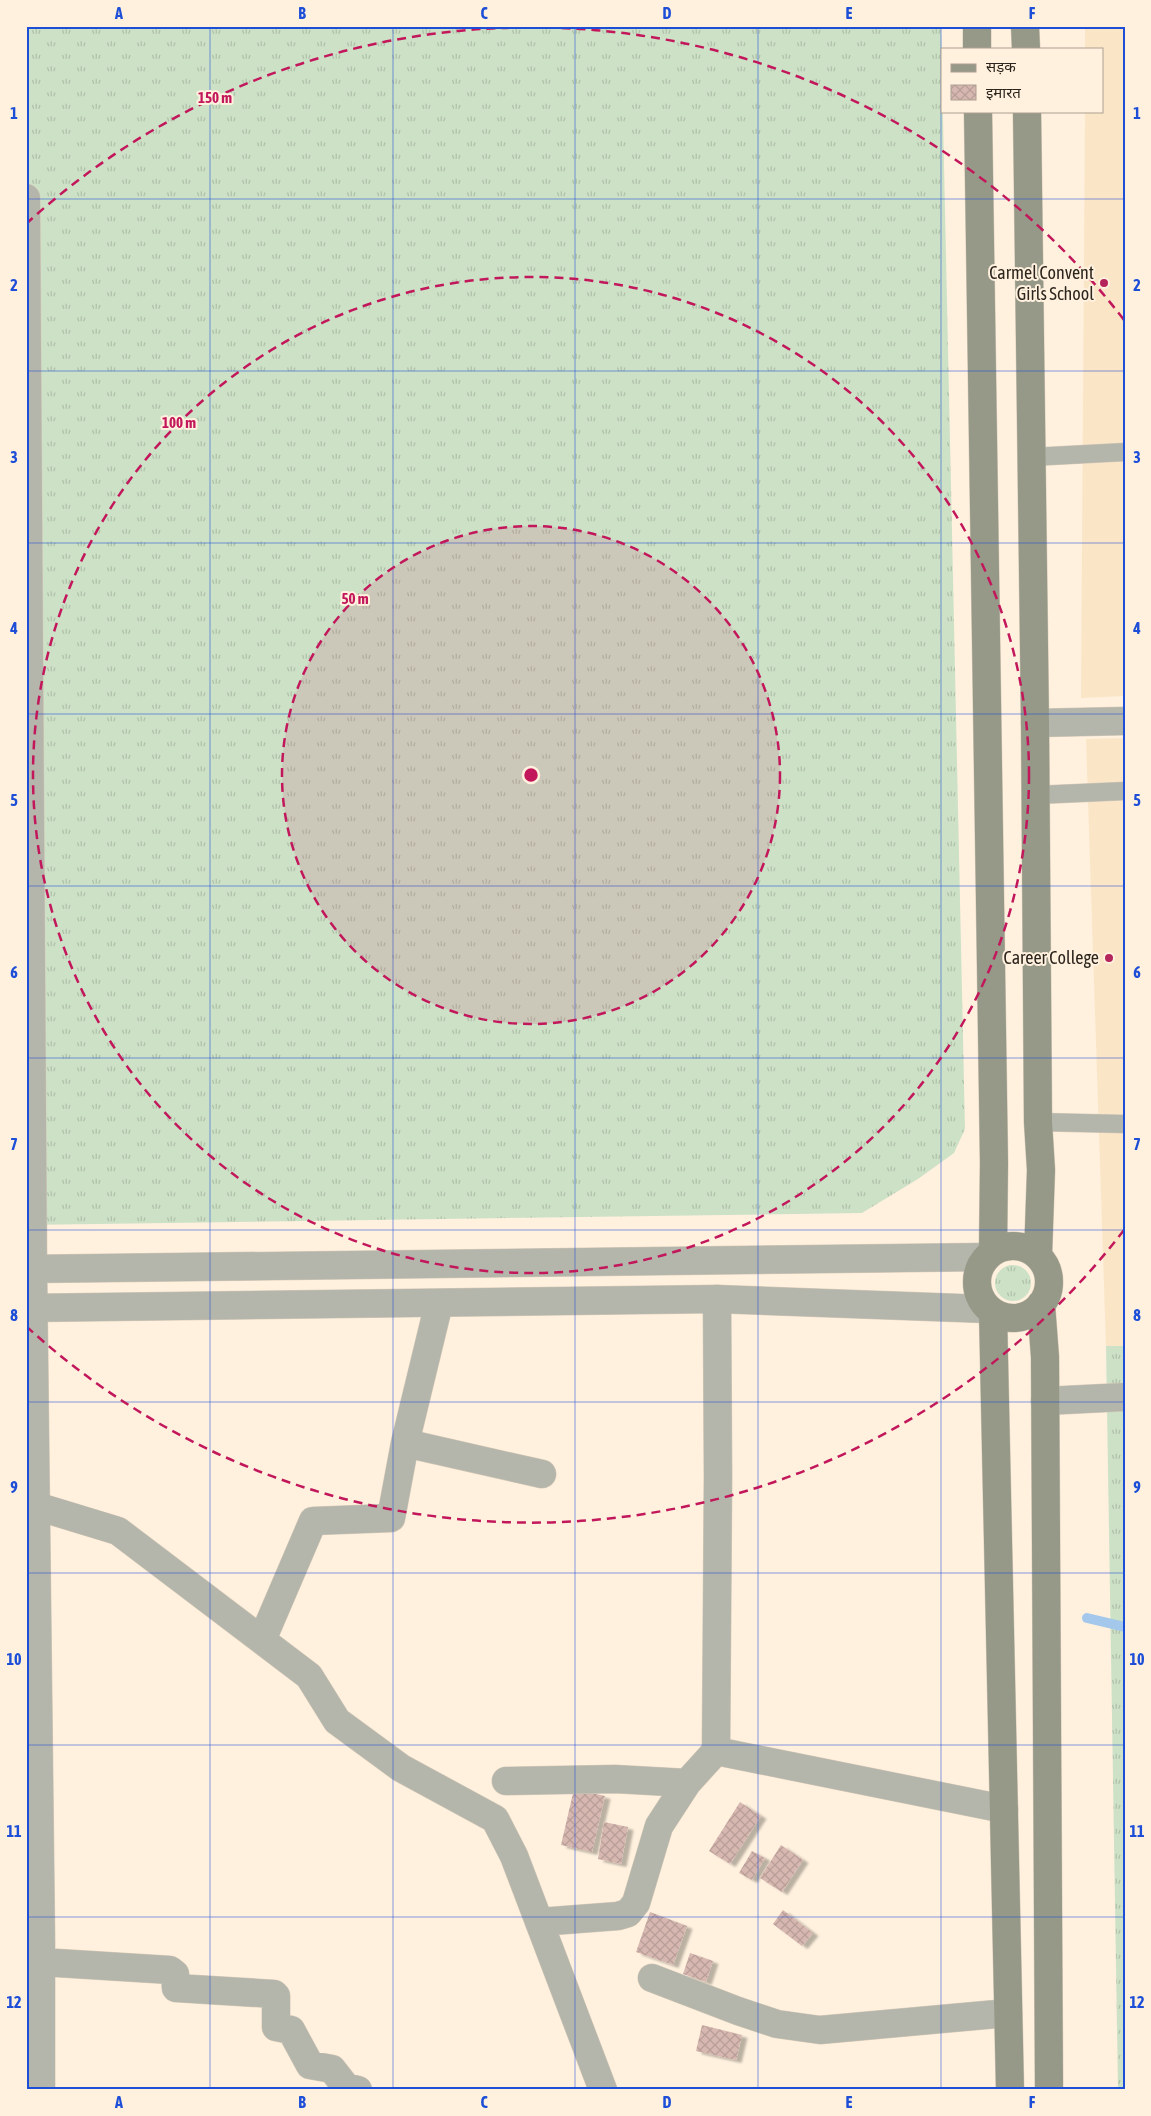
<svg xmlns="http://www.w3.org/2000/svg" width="1151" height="2116" font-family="'Asap Condensed','Noto Sans Devanagari',sans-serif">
	<defs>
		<pattern id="grass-tufts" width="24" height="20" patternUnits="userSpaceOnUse" patternTransform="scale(1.25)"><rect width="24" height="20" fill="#cde1c7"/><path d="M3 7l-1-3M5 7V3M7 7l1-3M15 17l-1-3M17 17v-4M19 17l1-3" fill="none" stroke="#b0c1aa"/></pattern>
		<pattern id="building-cross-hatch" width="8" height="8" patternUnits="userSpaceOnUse" patternTransform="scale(1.25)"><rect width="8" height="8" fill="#d7b8b1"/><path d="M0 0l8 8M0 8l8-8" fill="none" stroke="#b99e98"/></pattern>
		<filter id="shadow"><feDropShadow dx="5.5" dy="3" stdDeviation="1" flood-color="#0004"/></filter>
	</defs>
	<rect width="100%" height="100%" fill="#fff1de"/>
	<path fill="#fae5c7" d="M1085 26H1125V696L1081 698 1085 111H1102V49H1085Z
		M1125 738V1346H1106L1086 739Z"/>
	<path fill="url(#grass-tufts)" d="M26 26H941L965 1129 954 1153 918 1179 862 1213 26 1225Z
		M995 1283a18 18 0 1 1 36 0a18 18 0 1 1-36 0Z
		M1106 1346H1125V2090H1118Z"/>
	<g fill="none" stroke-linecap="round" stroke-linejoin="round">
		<path stroke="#a3c8eb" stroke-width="10" d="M1087 1618 1125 1627"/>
	</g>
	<path fill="url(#building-cross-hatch)" filter="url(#shadow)" d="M574 1789 605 1796 592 1852 561 1845Z
		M740 1802 761 1816 730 1864 709 1851Z
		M604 1822 628 1827 621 1864 598 1859Z
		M781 1845 803 1860 782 1892 760 1878Z
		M752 1851 765 1858 752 1880 739 1873Z
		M783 1910 813 1933 802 1946 773 1924Z
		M650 1912 687 1926 673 1965 636 1952Z
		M690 1953 713 1961 706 1982 683 1974Z
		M702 2025 742 2035 736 2060 696 2051Z"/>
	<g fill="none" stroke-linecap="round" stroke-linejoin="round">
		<defs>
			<path id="service" d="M1031 457 1125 452
				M1036 795 1125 791
				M1038 1122 1125 1124"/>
			<path id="minor" d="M26 198 33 1269 41 1943V2090
				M1035 723 1125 721
				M717 1299 718 1477 716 1751 1004 1809
				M1045 1401 1125 1397
				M405 1443 542 1474
				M36 1506 118 1531 309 1676 337 1721 401 1768 495 1819 514 1856 603 2090
				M262 1640 313 1521 391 1518 405 1443 439 1303
				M506 1781 615 1779 687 1783
				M539 1922 618 1916 628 1913 636 1903 659 1826 687 1783 716 1751
				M41 1962 170 1970 175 1974 176 1988 274 1994 276 1996V2027L291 2030 310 2065 332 2069 346 2087 358 2090
				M652 1978 738 2011 777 2024 820 2030 1008 2013"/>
			<path id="tertiary" d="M26 1269 986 1257
				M26 1308 717 1299 987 1309"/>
			<path id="secondary" d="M977 26V49
				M1025 26 1026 49
				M978 111 994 1163 993 1252
				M1027 111 1035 723 1038 1122 1041 1170 1038 1256
				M977 1282a36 36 0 1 1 72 0a36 36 0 1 1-72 0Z
				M1041 1304 1045 1357 1049 2090
				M993 1312 1010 2090"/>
		</defs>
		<use href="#service" stroke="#d9ccbb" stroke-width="19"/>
		<use href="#minor" stroke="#d9ccbb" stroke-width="29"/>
		<use href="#tertiary" stroke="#d9ccbb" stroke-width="29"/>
		<use href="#secondary" stroke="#d9ccbb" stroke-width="29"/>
		<use href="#service" stroke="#b5b6ab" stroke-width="18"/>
		<use href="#minor" stroke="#b5b6ab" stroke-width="28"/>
		<use href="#tertiary" stroke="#b5b6ab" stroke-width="28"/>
		<use href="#secondary" stroke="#969988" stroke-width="28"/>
	</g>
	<path fill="none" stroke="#1d4ed8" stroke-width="1" stroke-opacity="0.55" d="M210 26V2090M393 26V2090M575 26V2090M758 26V2090M941 26V2090M26 199H1125M26 371H1125M26 543H1125M26 714H1125M26 886H1125M26 1058H1125M26 1230H1125M26 1402H1125M26 1573H1125M26 1745H1125M26 1917H1125"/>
	<circle cx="531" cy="775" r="249" fill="#c2185b" fill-opacity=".12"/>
	<g fill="none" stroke="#c2185b" stroke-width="2.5" stroke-dasharray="9 6">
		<circle cx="531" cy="775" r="249"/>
		<circle cx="531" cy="775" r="498"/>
		<path d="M1124 1230A747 747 0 0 1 26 1326M26 224A747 747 0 0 1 1124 320"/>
	</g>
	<g fill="#b3255b" stroke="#fff1de" stroke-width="2">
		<circle cx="1104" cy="283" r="5"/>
		<circle cx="1109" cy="958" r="5"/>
	</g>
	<g text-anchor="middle" stroke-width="4" stroke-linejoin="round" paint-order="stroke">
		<g font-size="18" fill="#2c251d" stroke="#fff1de" text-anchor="end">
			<text x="1094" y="279">Carmel Convent<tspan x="1094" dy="21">Girls School</tspan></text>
			<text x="1099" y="964">Career College</text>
		</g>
	</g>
	<circle cx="531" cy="775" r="8" fill="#c2185b" stroke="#fff1de" stroke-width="2.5"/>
	<g font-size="15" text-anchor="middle" font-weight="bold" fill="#c2185b" stroke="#fff1de" stroke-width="4" stroke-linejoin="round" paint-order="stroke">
		<text x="215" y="103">150 m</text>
		<text x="179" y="428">100 m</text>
		<text x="355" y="604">50 m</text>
	</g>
	<rect width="1151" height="2116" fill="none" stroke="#fff1de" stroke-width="55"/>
	<rect x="941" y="48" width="162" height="65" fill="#fff1de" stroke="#ab9f91"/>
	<rect x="951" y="64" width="25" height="8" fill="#969988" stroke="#ab9f91"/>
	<text x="986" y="72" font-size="15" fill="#2c251d">सड़क</text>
	<rect x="951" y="85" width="25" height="15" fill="url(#building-cross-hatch)" stroke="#ab9f91"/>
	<text x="986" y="98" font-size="15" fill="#2c251d">इमारत</text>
	<rect x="28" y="28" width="1096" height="2060" fill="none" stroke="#1d4ed8" stroke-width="2"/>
	<g font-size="16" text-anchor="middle" font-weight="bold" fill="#1d4ed8">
		<text x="119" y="19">A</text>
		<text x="302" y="19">B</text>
		<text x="484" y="19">C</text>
		<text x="667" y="19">D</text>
		<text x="849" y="19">E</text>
		<text x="1032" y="19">F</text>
		<text x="14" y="119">1</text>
		<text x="1137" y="119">1</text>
		<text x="14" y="291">2</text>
		<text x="1137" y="291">2</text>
		<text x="14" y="463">3</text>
		<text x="1137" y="463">3</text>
		<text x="14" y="634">4</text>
		<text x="1137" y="634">4</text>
		<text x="14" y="806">5</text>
		<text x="1137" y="806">5</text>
		<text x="14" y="978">6</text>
		<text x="1137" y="978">6</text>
		<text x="14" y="1150">7</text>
		<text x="1137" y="1150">7</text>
		<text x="14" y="1321">8</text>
		<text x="1137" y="1321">8</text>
		<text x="14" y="1493">9</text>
		<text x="1137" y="1493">9</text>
		<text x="14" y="1665">10</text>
		<text x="1137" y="1665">10</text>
		<text x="14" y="1837">11</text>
		<text x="1137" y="1837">11</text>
		<text x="14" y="2008">12</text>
		<text x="1137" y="2008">12</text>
		<text x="119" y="2108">A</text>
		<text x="302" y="2108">B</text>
		<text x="484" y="2108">C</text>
		<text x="667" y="2108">D</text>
		<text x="849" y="2108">E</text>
		<text x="1032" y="2108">F</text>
	</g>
</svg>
